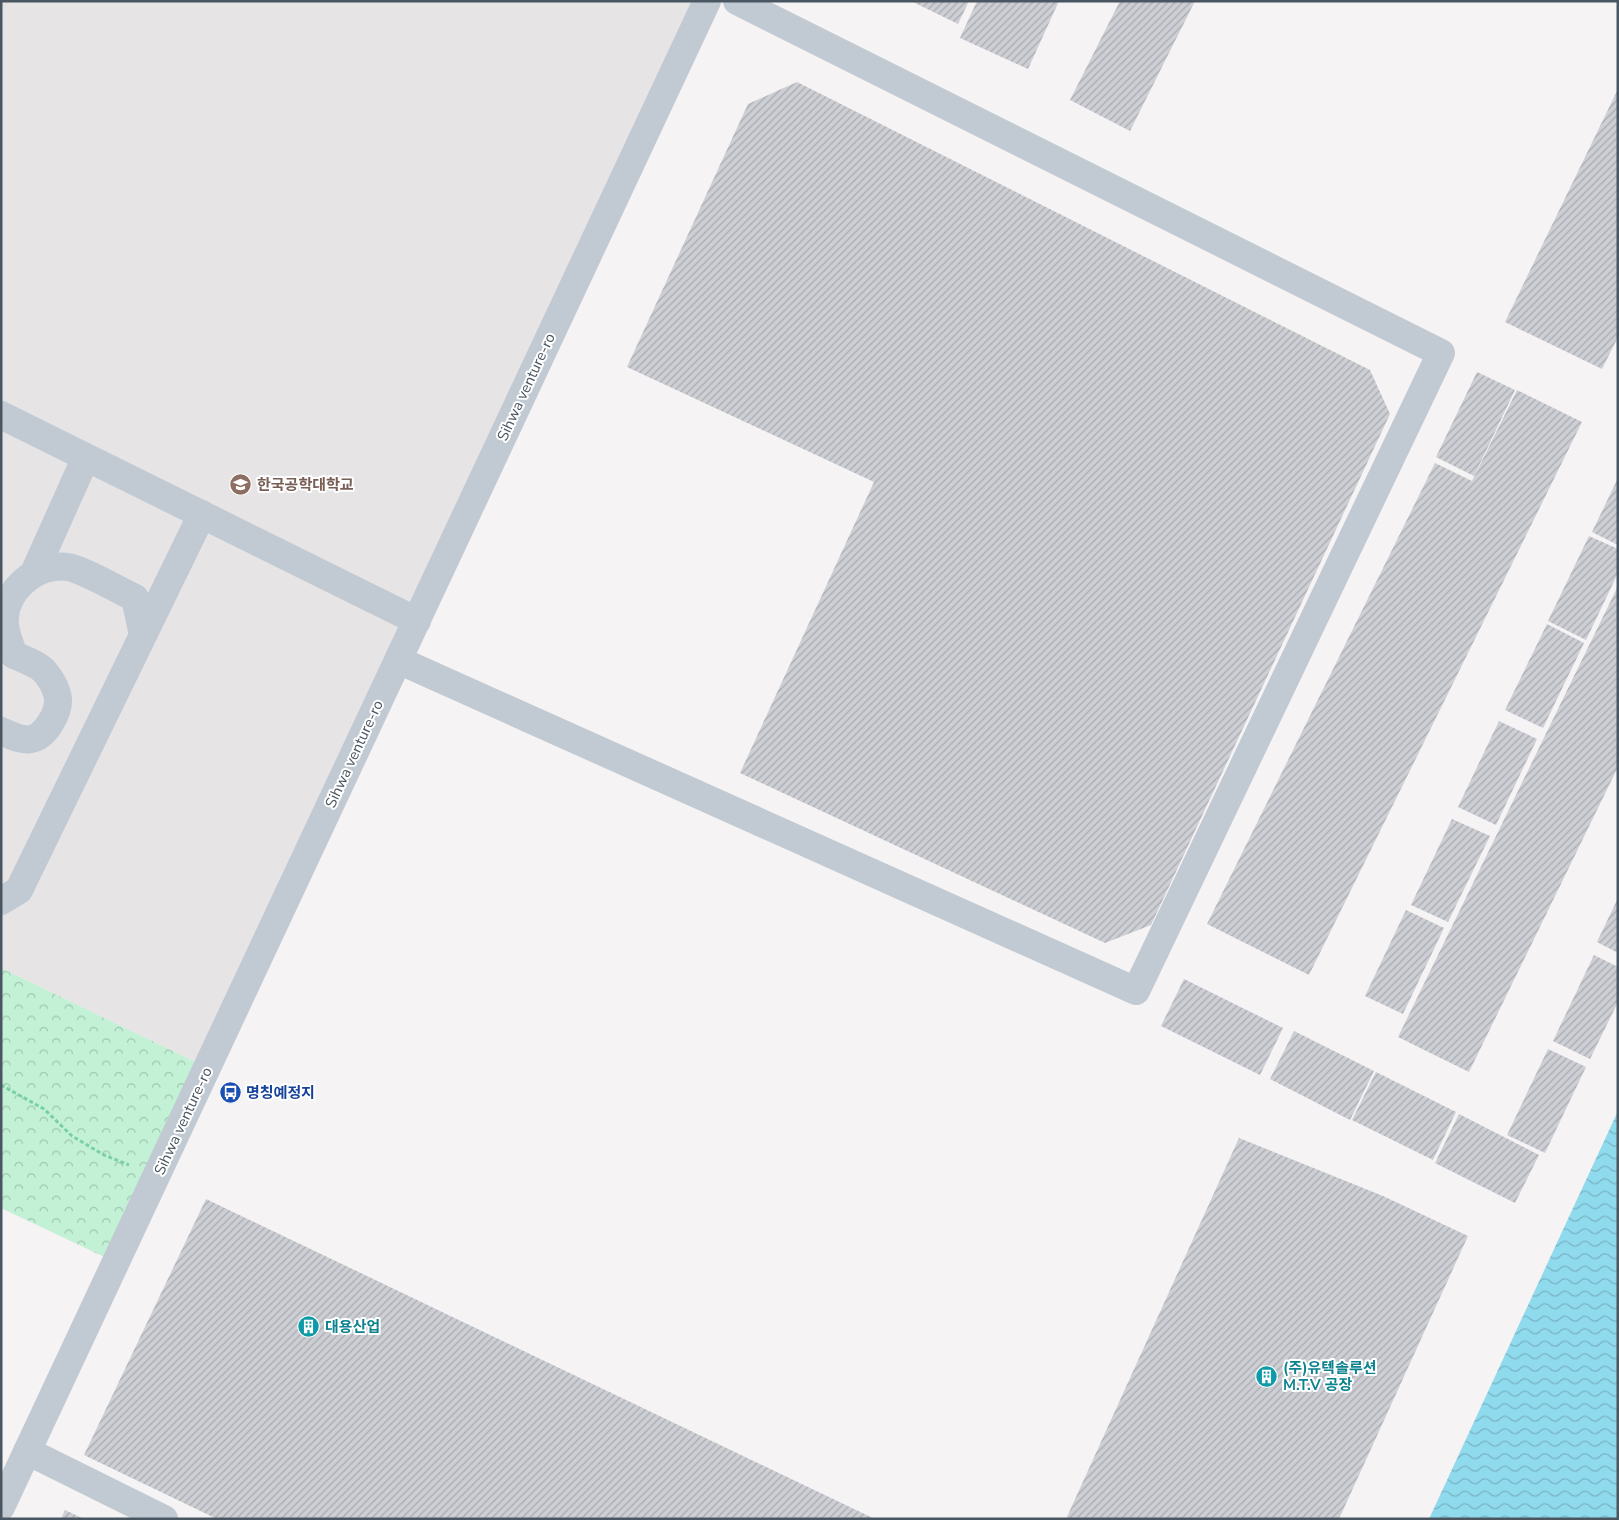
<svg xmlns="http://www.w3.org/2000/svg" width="1619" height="1520" font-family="'Nunito Sans','Noto Sans KR',sans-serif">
	<defs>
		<pattern id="park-crowns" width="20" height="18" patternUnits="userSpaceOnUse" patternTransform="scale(1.25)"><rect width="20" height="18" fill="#c3f1d5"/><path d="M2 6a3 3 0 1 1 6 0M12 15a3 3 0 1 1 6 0" fill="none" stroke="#a0c6b0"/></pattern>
		<pattern id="water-waves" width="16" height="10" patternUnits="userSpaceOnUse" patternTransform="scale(1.25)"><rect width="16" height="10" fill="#90daee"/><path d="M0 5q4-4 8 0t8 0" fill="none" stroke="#78b4c4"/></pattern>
		<pattern id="building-hatch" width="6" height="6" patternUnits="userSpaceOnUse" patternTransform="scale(1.25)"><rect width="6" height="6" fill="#cdcfd5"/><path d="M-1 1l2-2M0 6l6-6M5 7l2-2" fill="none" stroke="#a8abb0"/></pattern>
	</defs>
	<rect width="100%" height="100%" fill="#f5f3f3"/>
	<path fill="#e6e4e5" d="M1 1H707L208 1068 1 968Z"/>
	<path fill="url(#park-crowns)" d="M1 968 208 1068 115 1262 1 1208Z"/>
	<path fill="url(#water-waves)" d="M1618 1111V1519H1429Z"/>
	<path fill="url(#building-hatch)" d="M911 1H969L958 24Z
		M977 1H1059L1028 69 960 38Z
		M1120 1H1195L1130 131 1070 100Z
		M797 82 1370 370 1390 414 1151 925 1105 943 740 773 874 482 627 367 748 104Z
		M1618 89V337L1602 369 1505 322Z
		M1477 372 1515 390 1474 476 1436 457Z
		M1517 390 1582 422 1309 975 1207 924 1435 463 1472 481Z
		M1618 478V545L1592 532Z
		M1589 536 1618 549V573L1586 640 1548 621Z
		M1618 586V767L1469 1072 1398 1037Z
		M1547 624 1584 643 1543 728 1505 710Z
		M1499 721 1537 739 1496 825 1458 807Z
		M1452 819 1490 836 1448 922 1411 905Z
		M1618 898V953L1597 942Z
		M1406 910 1444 928 1403 1014 1365 996Z
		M1594 955 1618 967V1002L1590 1059 1553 1041Z
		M1184 979 1283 1028 1260 1075 1161 1026Z
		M1294 1031 1374 1071 1350 1120 1270 1079Z
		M1548 1049 1586 1067 1545 1153 1507 1135Z
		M1376 1072 1456 1112 1433 1160 1352 1120Z
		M1459 1114 1539 1155 1515 1203 1435 1163Z
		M1239 1138 1383 1196 1468 1236 1339 1519H1066Z
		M206 1199 875 1519H217L84 1455Z
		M65 1510 84 1519H61Z"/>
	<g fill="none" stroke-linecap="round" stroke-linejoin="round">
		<path stroke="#7ad0a6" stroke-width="3" stroke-dasharray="4 2.5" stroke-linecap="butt" d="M1 1085 44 1109 72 1136 104 1155 129 1165"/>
		<path stroke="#c1cad2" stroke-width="28" d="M1 415 417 621
			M34 573 86 457
			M398 660 1136 991 1441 353 737 1
			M1 731C10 735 21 741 31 739 45 737 59 713 58 699 57 690 51 679 45 672 38 664 23 659 14 655 10 645 6 635 5 625 2 592 36 562 68 567 82 569 120 591 135 598L143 635
			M1 901 19 890 202 514
			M27 1451 164 1519
			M1 1507 707 1"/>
	</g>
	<defs>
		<symbol id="university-disc" viewBox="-11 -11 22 22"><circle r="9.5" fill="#8d6e63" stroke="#fff"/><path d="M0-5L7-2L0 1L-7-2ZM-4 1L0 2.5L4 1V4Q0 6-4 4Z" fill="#fff"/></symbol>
		<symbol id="bus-disc" viewBox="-11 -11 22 22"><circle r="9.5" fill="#1a4fb4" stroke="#fff"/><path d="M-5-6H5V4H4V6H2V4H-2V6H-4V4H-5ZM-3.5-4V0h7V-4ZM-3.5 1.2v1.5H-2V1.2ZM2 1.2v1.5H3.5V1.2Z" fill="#fff"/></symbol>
		<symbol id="building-disc" viewBox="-11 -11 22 22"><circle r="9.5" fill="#0f9aa8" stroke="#fff"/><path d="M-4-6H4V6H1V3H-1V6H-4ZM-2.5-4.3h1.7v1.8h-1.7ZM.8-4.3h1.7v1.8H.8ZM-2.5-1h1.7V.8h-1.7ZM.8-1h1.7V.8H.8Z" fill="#fff"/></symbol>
	</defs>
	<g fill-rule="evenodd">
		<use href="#university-disc" x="228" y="472" width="25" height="25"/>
		<use href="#bus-disc" x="218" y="1080" width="25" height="25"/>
		<use href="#building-disc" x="296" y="1314" width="25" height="25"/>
		<use href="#building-disc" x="1254" y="1364" width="25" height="25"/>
	</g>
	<g text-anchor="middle" stroke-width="4" stroke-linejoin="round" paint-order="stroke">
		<g font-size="15" fill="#4a5661" stroke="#fff">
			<text transform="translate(526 387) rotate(-65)" y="5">Sihwa venture-ro</text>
			<text transform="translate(354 754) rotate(-65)" y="5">Sihwa venture-ro</text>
			<text transform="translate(183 1121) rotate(-65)" y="5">Sihwa venture-ro</text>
		</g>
		<g font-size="15" font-weight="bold" fill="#785e54" stroke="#fff" text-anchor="start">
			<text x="257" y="490">한국공학대학교</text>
		</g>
		<g font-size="15" font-weight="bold" fill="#164399" stroke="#fff" text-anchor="start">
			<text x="246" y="1098">명칭예정지</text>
		</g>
		<g font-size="15" font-weight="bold" fill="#0d838f" stroke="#fff" text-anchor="start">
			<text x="325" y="1332">대용산업</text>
			<text x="1283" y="1373">(주)유텍솔루션<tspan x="1283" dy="17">M.T.V 공장</tspan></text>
		</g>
	</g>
	<rect width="1619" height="1520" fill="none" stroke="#4a5661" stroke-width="5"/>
</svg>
